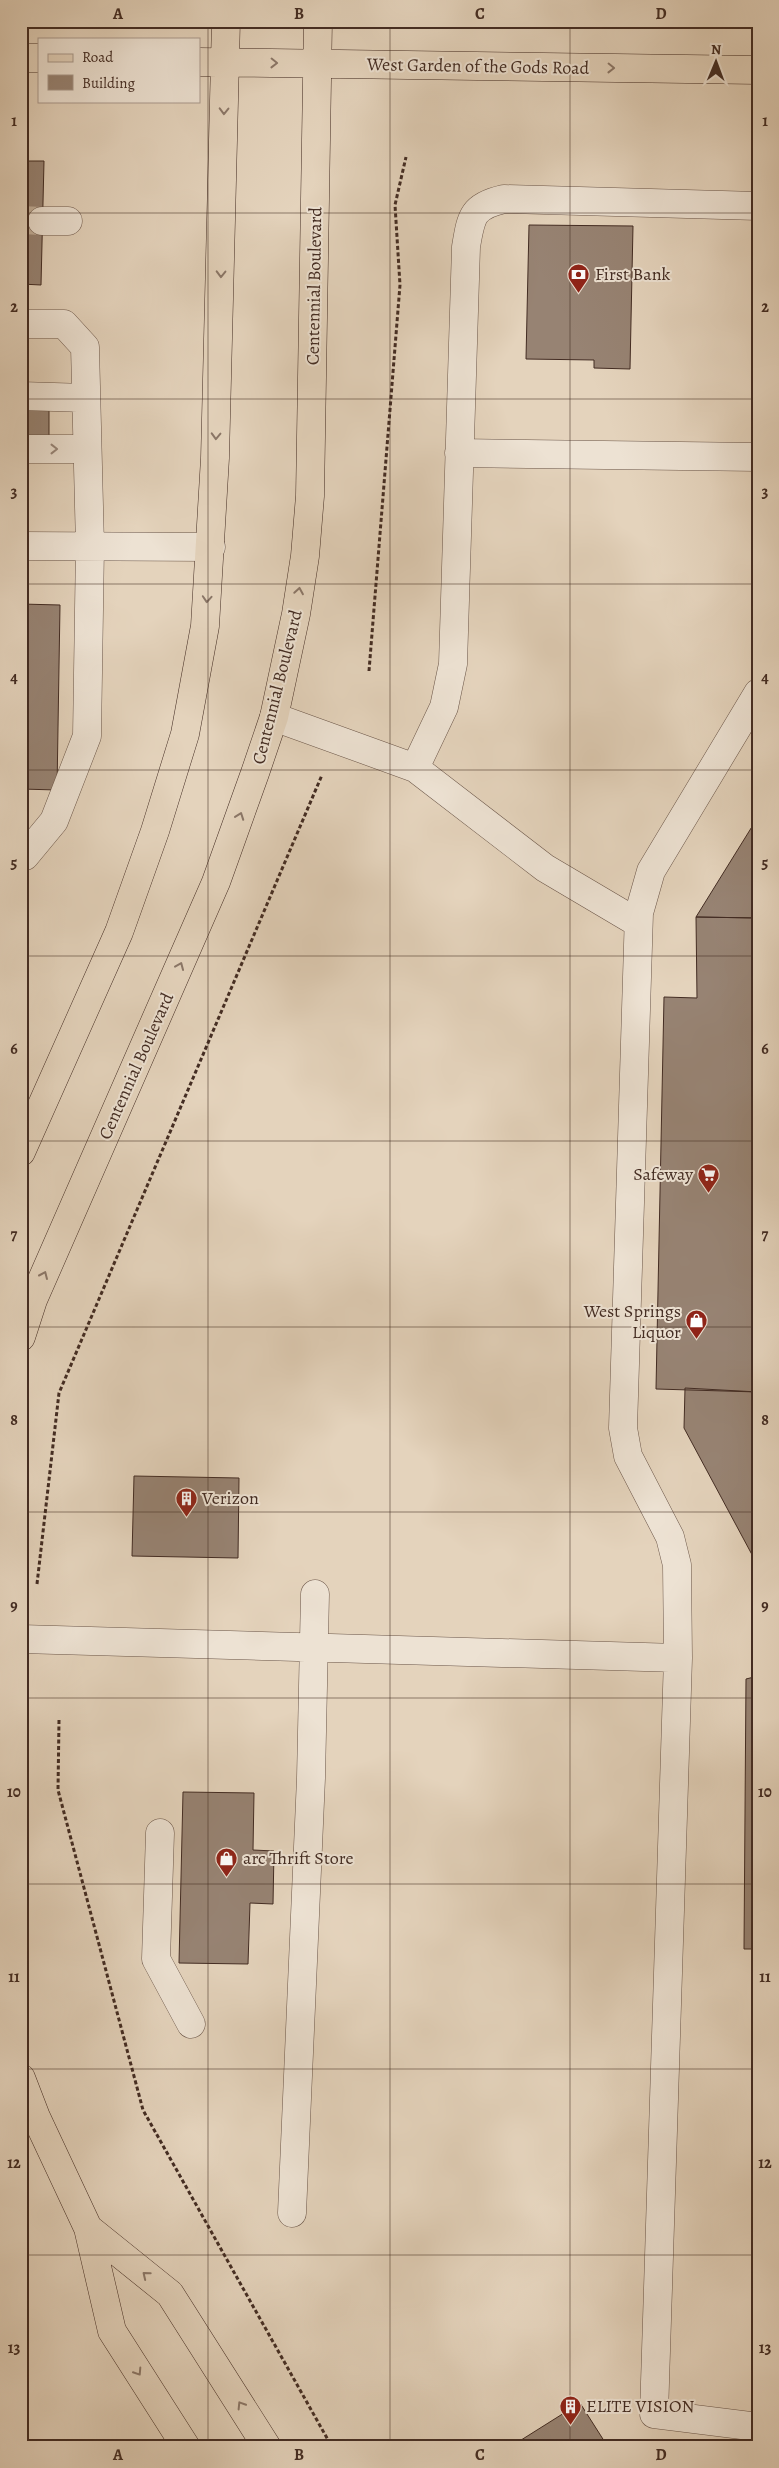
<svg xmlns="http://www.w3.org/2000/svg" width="779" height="2468" font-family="Alegreya,serif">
	<rect width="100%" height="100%" fill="#e4d3bc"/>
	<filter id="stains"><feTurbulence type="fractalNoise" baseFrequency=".004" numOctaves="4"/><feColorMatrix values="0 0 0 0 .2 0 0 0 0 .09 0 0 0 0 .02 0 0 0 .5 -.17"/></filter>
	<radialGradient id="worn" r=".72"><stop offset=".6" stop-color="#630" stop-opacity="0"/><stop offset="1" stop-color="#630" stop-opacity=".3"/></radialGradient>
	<path fill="#978373" stroke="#432c23" d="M21 161H44L41 285 21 284Z
		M529 225 633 226 630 369 594 368V360L526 359Z
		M21 404H49V438L21 437Z
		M21 604 60 605 57 790 21 789Z
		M758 817V918L696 917Z
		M696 917 758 918V1392L656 1389 664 997 697 998Z
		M685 1388 758 1392V1949H744L746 1679 754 1677 757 1564 684 1428Z
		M134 1476 239 1478 238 1558 132 1556Z
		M183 1792 254 1793 253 1850 274 1851 273 1904 250 1903 248 1964 179 1963Z
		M580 2403 608 2447H510Z"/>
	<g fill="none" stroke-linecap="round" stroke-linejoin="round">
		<path stroke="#c4b29d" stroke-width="28" stroke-dasharray="28 14" stroke-linecap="butt" d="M21 220 42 221"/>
		<defs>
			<path id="minor" d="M42 221H68
				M21 324H64L85 347 90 546 87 736 54 821 25 856H21
				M21 396 86 398
				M21 449H87
				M459 453 758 457
				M21 546 211 547
				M758 693 651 871 639 913 623 1428 628 1456 670 1537 677 1565 678 1658 654 2414 758 2427
				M274 717 415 768 545 868 638 923
				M415 768 444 707 453 664 466 247C471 217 472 206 504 199L758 206
				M21 1639 678 1658
				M160 1833 156 1959 191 2024
				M292 2213 311 1778 315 1594"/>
			<path id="major" d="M21 58H39
				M199 62 758 70
				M21 1152 119 932 155 831 185 734 205 626 215 458 226 21
				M21 1337 33 1300 216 882 255 773 274 717 296 614 305 556 310 496 318 21
				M21 2078 36 2117 88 2228 112 2331 186 2447
				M88 2228 170 2294 267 2447"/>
		</defs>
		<use href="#minor" stroke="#6b5649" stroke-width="29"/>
		<use href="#major" stroke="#432c23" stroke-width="29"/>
		<path stroke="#432c23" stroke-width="3" stroke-dasharray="4 2.5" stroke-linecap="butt" d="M369 671 400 285 395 205 406 157
			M37 1584 59 1393 322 775
			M59 1720 58 1790 143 2110 332 2447"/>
		<use href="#minor" stroke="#ede2d3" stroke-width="28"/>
		<use href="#major" stroke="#e4d3bc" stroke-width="28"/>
	</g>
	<defs><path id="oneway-chevron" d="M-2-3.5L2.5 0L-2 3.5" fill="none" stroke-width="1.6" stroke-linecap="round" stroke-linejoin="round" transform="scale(1.25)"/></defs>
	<g stroke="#8b7768">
		<use href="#oneway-chevron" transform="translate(274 63) rotate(1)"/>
		<use href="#oneway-chevron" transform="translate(611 68) rotate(1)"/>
		<use href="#oneway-chevron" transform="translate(224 111) rotate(91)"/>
		<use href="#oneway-chevron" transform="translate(221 274) rotate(91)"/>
		<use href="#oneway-chevron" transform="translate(216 436) rotate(92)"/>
		<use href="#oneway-chevron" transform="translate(299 591) rotate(-81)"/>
		<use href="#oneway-chevron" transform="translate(207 599) rotate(94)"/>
		<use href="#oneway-chevron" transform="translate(240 816) rotate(-70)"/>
		<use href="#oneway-chevron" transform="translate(180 966) rotate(-67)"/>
		<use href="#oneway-chevron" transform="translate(44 1275) rotate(-66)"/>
		<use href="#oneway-chevron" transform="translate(146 2275) rotate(-141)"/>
		<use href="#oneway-chevron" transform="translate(138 2372) rotate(57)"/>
		<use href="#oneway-chevron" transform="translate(241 2405) rotate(-122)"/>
	</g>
	<use stroke="#98877b" href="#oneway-chevron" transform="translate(54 449)"/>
	<path fill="none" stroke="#432c23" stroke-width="1" stroke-opacity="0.55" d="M208 21V2447M390 21V2447M570 21V2447M21 213H758M21 399H758M21 584H758M21 770H758M21 956H758M21 1141H758M21 1327H758M21 1512H758M21 1698H758M21 1884H758M21 2069H758M21 2255H758"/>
	<defs>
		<symbol id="bank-pin" viewBox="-11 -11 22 30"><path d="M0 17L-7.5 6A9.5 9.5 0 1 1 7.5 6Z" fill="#8f2418" stroke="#ede2d3"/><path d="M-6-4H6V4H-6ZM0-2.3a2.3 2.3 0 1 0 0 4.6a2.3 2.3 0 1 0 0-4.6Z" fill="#fff"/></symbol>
		<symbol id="supermarket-pin" viewBox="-11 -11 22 30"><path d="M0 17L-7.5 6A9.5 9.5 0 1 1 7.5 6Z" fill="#8f2418" stroke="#ede2d3"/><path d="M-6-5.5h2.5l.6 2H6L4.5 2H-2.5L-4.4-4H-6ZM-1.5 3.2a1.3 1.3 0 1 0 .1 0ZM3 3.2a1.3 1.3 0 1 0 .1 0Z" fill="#fff"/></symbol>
		<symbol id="shop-pin" viewBox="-11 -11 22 30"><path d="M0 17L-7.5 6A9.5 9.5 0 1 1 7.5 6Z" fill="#8f2418" stroke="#ede2d3"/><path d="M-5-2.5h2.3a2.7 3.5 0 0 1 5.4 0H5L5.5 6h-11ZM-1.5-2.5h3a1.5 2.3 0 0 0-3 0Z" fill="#fff"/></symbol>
		<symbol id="building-pin" viewBox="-11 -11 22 30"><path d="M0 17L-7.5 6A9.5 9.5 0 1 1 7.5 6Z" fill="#8f2418" stroke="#ede2d3"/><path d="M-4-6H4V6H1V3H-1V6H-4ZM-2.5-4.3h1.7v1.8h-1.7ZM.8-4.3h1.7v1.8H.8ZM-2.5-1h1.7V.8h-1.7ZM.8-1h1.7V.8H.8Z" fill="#fff"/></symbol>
	</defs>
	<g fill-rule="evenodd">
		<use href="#bank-pin" x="566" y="262" width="25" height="34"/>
		<use href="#supermarket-pin" x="696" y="1162" width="25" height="34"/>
		<use href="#shop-pin" x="684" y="1308" width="25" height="34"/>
		<use href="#building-pin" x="174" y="1486" width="25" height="34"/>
		<use href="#shop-pin" x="214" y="1846" width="25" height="34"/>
		<use href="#building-pin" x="558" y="2394" width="25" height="34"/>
	</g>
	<g text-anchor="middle" stroke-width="4" stroke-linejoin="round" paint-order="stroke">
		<g font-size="18" fill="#432c23" stroke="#ede2d3">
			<text transform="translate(478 66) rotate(1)" y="6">West Garden of the Gods Road</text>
			<text transform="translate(314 286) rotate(-89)" y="6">Centennial Boulevard</text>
			<text transform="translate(277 687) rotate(-76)" y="6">Centennial Boulevard</text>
			<text transform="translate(136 1066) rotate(-66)" y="6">Centennial Boulevard</text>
		</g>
		<g font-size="18" fill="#432c23" stroke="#ede2d3" text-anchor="start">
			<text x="595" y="280">First Bank</text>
			<text x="693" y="1180" text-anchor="end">Safeway</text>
			<text x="681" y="1317" text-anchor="end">West Springs<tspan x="681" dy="21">Liquor</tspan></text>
			<text x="202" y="1504">Verizon</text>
			<text x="243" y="1864">arc Thrift Store</text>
			<text x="586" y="2412">ELITE VISION</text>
		</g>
	</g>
	<rect width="779" height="2468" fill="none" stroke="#e4d3bc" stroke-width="55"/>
	<rect x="38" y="38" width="162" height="65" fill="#ede2d3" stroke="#a9998d"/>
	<rect x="48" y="54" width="25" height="8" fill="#e4d3bc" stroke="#a9998d"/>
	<text x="82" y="62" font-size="15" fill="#432c23">Road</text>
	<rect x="48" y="75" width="25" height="15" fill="#978373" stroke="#a9998d"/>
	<text x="82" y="88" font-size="15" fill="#432c23">Building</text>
	<g transform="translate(716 62) rotate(1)" stroke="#ede2d3" stroke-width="4" paint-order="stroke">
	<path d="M0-4L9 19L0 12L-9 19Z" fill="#432c23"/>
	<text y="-8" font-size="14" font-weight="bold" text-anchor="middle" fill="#432c23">N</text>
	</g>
	<rect x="28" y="28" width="724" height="2412" fill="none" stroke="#432c23" stroke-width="2"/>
	<g font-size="16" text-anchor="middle" font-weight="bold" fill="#432c23">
		<text x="118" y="19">A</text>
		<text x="299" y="19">B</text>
		<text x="480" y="19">C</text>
		<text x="661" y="19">D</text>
		<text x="14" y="126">1</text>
		<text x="765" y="126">1</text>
		<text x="14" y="312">2</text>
		<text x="765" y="312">2</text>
		<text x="14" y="497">3</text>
		<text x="765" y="497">3</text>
		<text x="14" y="683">4</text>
		<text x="765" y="683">4</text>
		<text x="14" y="868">5</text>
		<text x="765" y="868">5</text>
		<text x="14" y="1054">6</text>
		<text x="765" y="1054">6</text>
		<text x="14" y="1240">7</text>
		<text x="765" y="1240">7</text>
		<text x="14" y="1425">8</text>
		<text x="765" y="1425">8</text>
		<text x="14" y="1611">9</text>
		<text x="765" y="1611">9</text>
		<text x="14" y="1797">10</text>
		<text x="765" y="1797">10</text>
		<text x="14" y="1982">11</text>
		<text x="765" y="1982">11</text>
		<text x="14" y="2168">12</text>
		<text x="765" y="2168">12</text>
		<text x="14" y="2353">13</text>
		<text x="765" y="2353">13</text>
		<text x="118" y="2460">A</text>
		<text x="299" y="2460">B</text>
		<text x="480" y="2460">C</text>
		<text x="661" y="2460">D</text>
	</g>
	<rect width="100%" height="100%" filter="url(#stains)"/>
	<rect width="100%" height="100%" fill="url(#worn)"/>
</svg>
